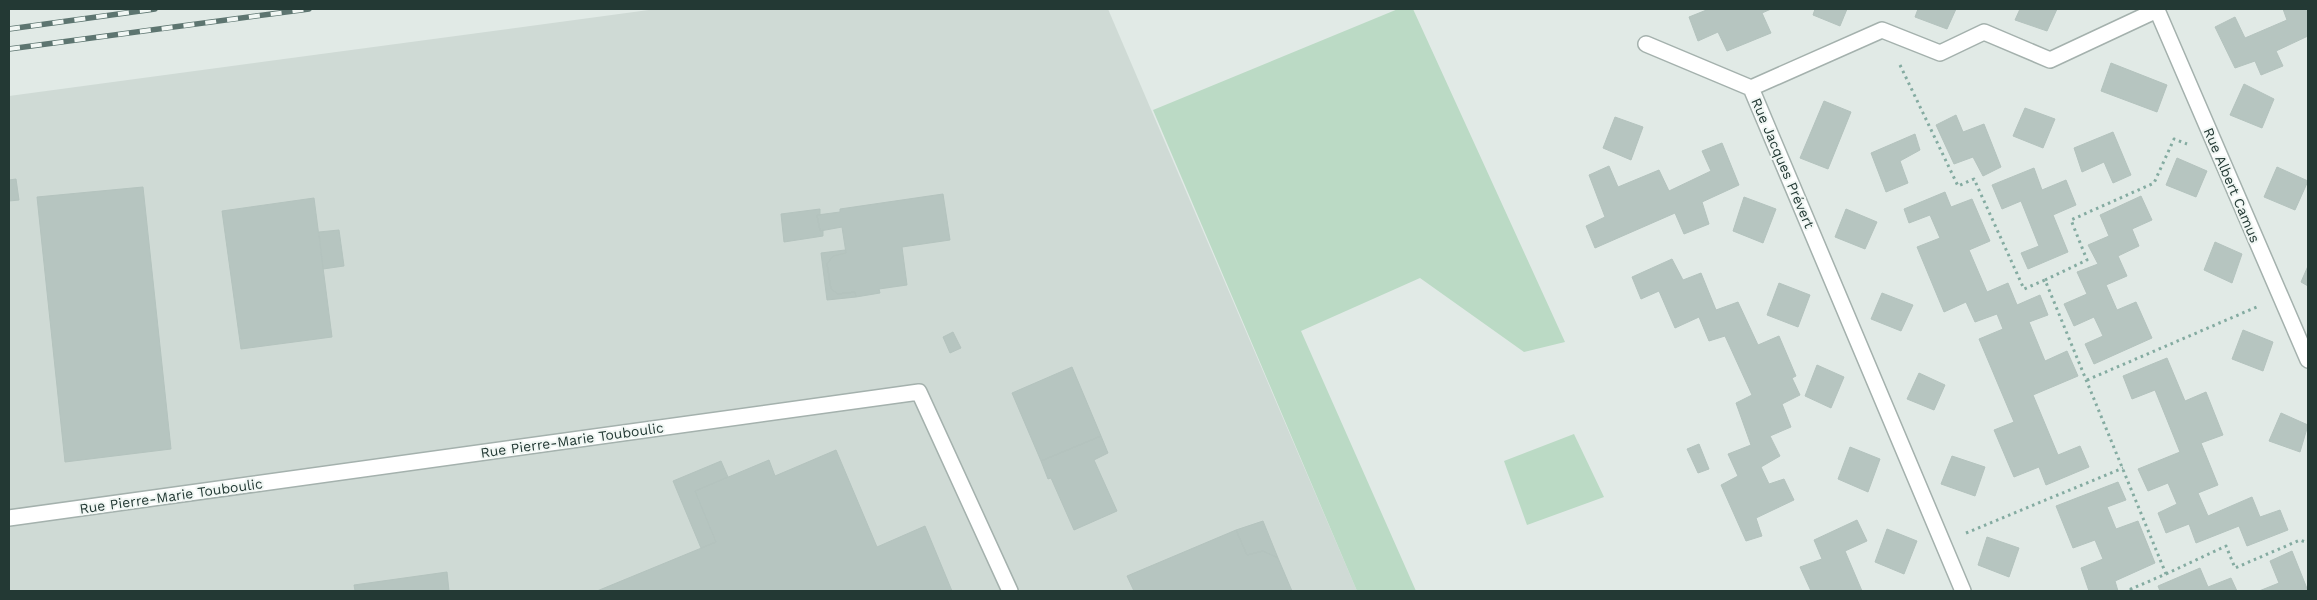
<svg xmlns="http://www.w3.org/2000/svg" width="2317" height="600" font-family="'Work Sans',sans-serif">
	<rect width="100%" height="100%" fill="#e1eae6"/>
	<path fill="#cfdad5" d="M656 9H1108L1357 591H9V96Z"/>
	<path fill="#bbdac5" d="M1398 9H1413L1565 342 1524 352 1420 278 1301 331 1416 591H1357L1153 110Z
		M1574 434 1604 497 1527 525 1504 461Z"/>
	<path fill="#b6c5c0" stroke="#b4c3be" d="M1709 9H1771L1762 13 1771 33 1727 51 1718 32 1698 41 1689 17Z
		M1815 9H1847L1840 26 1813 15Z
		M1918 9H1956L1947 29 1915 17Z
		M2020 9H2057L2047 31 2015 20Z
		M2283 9H2308V36L2276 51 2283 66 2261 75 2255 61 2235 68 2215 27 2235 17 2245 38 2287 20Z
		M2111 63 2167 85 2157 112 2101 91Z
		M2244 84 2274 99 2262 128 2230 115Z
		M1824 101 1851 112 1828 169 1800 158Z
		M2025 108 2055 119 2043 148 2013 136Z
		M1956 115 1963 132 1984 124 2001 167 1983 176 1973 157 1954 164 1936 125Z
		M1615 117 1643 127 1631 160 1603 148Z
		M2113 132 2131 175 2113 183 2104 162 2082 172 2074 148Z
		M1915 134 1920 150 1900 161 1908 183 1886 192 1871 153Z
		M1722 143 1739 185 1702 202 1709 224 1684 234 1675 213 1595 248 1586 226 1605 217 1589 175 1609 166 1618 187 1659 170 1669 191 1711 171 1702 151Z
		M2177 158 2207 171 2196 197 2166 185Z
		M2277 167 2308 181 2295 210 2264 197Z
		M2034 168 2042 190 2066 180 2076 205 2053 215 2068 252 2028 269 2021 253 2039 246 2021 201 2002 209 1992 185Z
		M16 179 19 200 9 201V180Z
		M143 187 171 449 65 462 37 197Z
		M1945 192 1951 207 1972 199 1990 241 1969 250 1987 292 2008 283 2017 305 2040 295 2048 315 2029 322 2045 361 2067 351 2078 376 2033 395 2058 455 2080 446 2089 467 2046 485 2039 467 2014 477 1994 430 2014 422 1979 339 2003 329 1997 314 1975 322 1966 302 1944 312 1917 247 1940 238 1930 215 1909 223 1904 209Z
		M943 194 950 240 902 247 907 285 879 289 880 293 856 297 855 292 838 294 831 289 827 264 833 256 846 253 842 227 820 231 817 215 840 212V209Z
		M2141 196 2152 220 2132 229 2139 246 2118 256 2127 276 2106 285 2117 310 2136 302 2152 338 2094 364 2085 344 2103 336 2094 317 2074 326 2064 304 2087 294 2077 272 2098 264 2088 245 2109 236 2100 215Z
		M1744 197 1776 209 1763 243 1733 231Z
		M314 198 332 337 241 349 222 211Z
		M820 209V215H817L820 231 823 230V236L784 242 781 214Z
		M1846 209 1877 222 1865 249 1835 237Z
		M339 230 344 266 323 269 319 232Z
		M2215 242 2242 254 2232 283 2204 270Z
		M845 250 846 253 833 256 827 264 831 289 838 294 855 292 856 297 827 300 821 253Z
		M1672 259 1683 280 1701 273 1716 310 1738 302 1758 345 1779 336 1796 376 1792 378 1800 395 1782 404 1791 427 1770 436 1780 456 1761 467 1769 484 1784 479 1794 500 1756 518 1762 536 1746 541 1721 485 1738 476 1728 454 1751 445 1736 403 1752 395 1725 336 1709 341 1699 317 1675 328 1659 291 1641 299 1632 277Z
		M2308 266V286L2301 282Z
		M1779 283 1810 295 1798 327 1767 315Z
		M1882 293 1913 305 1901 331 1871 319Z
		M2243 330 2273 342 2263 371 2232 359Z
		M953 332 961 348 950 353 943 337Z
		M2167 358 2185 401 2206 392 2223 435 2201 443 2218 485 2198 493 2208 516 2252 497 2260 517 2280 510 2288 530 2247 546 2239 526 2196 543 2189 524 2166 533 2158 513 2177 504 2168 483 2148 491 2138 469 2180 452 2155 390 2132 399 2123 376Z
		M1817 365 1844 377 1831 408 1805 396Z
		M1072 367 1101 436 1041 461 1012 393Z
		M1919 373 1945 385 1934 410 1907 399Z
		M2281 413 2308 425 2300 452 2269 441Z
		M1101 436 1108 453 1094 460 1117 511 1074 530 1051 478 1048 479 1041 461Z
		M1699 444 1709 469 1698 473 1687 449Z
		M1850 447 1880 459 1868 492 1838 479Z
		M836 450 877 547 925 526 952 591H597L716 542 695 491 769 460 775 476Z
		M1952 456 1985 467 1975 496 1941 484Z
		M721 461 728 477 695 491 716 542 701 548 673 481Z
		M2118 482 2126 500 2107 507 2116 529 2138 521 2155 563 2115 581 2118 591H2089L2081 568 2103 559 2095 540 2073 548 2056 506Z
		M1857 520 1867 541 1845 551 1862 591H1811L1800 567 1822 559 1814 540Z
		M1263 521 1278 558 1263 551 1247 555 1236 530Z
		M1887 529 1917 541 1904 574 1875 562Z
		M1236 530 1247 555 1263 551 1278 558 1292 591H1134L1127 576Z
		M1987 537 2019 548 2009 577 1978 565Z
		M2292 551 2308 591H2259L2279 583 2270 561Z
		M2200 568 2208 587 2231 578 2237 591H2160L2158 586Z
		M447 572 449 591H355L354 585Z"/>
	<g fill="none" stroke-linecap="round" stroke-linejoin="round">
		<defs>
			<path id="minor" d="M2157 10 2308 360
				M1646 44 1751 88
				M9 518 919 392 1010 591
				M1963 591 1751 88 1882 30 1940 53 1984 32 2050 60 2157 10"/>
		</defs>
		<use href="#minor" stroke="#a4b1ad" stroke-width="18"/>
		<path stroke="#84aba1" stroke-width="3" stroke-dasharray="2.5 4" stroke-linecap="butt" d="M1900 65 1958 186 1974 179 2024 289 2045 280 2166 574 2131 589 2132 591
			M2045 280 2087 260 2071 220 2154 183 2174 139 2187 144
			M2087 380 2259 306
			M1966 533 2123 468
			M2166 574 2226 546 2235 568 2300 540 2308 543"/>
		<use href="#minor" stroke="#fff" stroke-width="15"/>
		<defs>
			<path id="rail" d="M9 29 155 9
				M9 49 309 9"/>
		</defs>
		<use href="#rail" stroke="#5d7570" stroke-width="5.5"/>
		<use href="#rail" stroke="#f1f7f4" stroke-width="4" stroke-dasharray="11" stroke-linecap="butt"/>
	</g>
	<g text-anchor="middle" stroke-width="4" stroke-linejoin="round" paint-order="stroke">
		<g font-size="14" fill="#233934" stroke="#f1f7f4">
			<text transform="translate(1783 163) rotate(67)" y="5">Rue Jacques Prévert</text>
			<text transform="translate(2232 185) rotate(67)" y="5">Rue Albert Camus</text>
			<text transform="translate(572 440) rotate(-8)" y="5">Rue Pierre-Marie Touboulic</text>
			<text transform="translate(171 496) rotate(-8)" y="5">Rue Pierre-Marie Touboulic</text>
		</g>
	</g>
	<rect width="2317" height="600" fill="none" stroke="#233934" stroke-width="20"/>
</svg>
